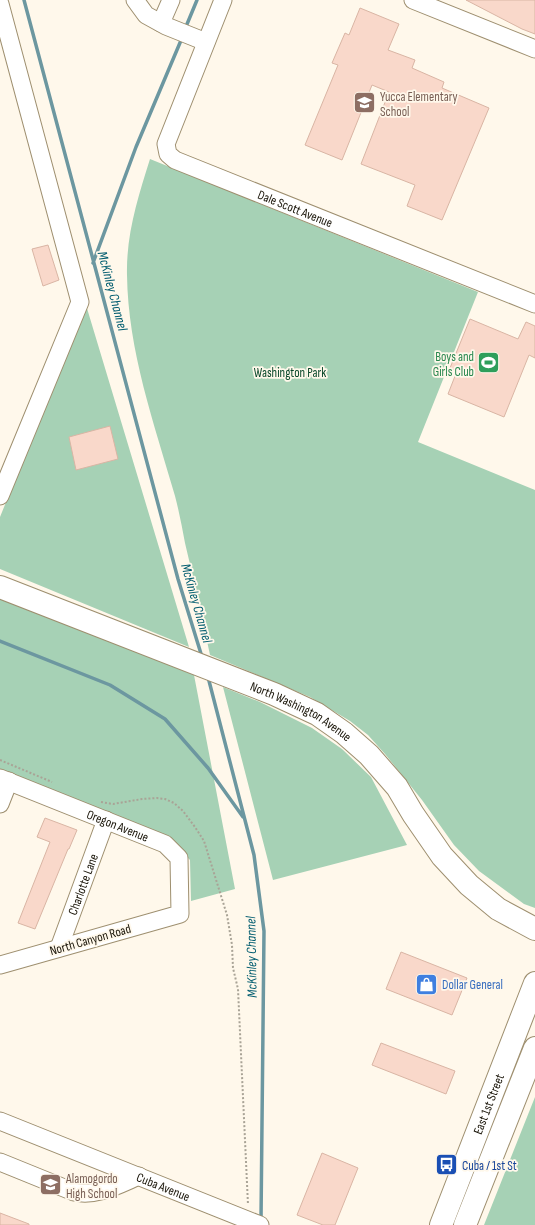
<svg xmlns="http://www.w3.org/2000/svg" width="535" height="1225" font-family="'Sofia Sans Condensed',sans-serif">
	<rect width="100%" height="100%" fill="#fff8eb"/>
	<path fill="#a6d1b5" d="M150 159 478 292 418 442 535 490V908L524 904 479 871 454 845 422 800 385 754 368 735 350 721 310 697 210 655C202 618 194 580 185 543 182 527 179 511 175 496 154 423 128 351 127 275 126 235 138 197 150 159Z
		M86 305 189 647 0 569V517Z
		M0 597 194 675 235 889 191 901 190 860 169 838 0 771Z
		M223 687 260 702 312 728 342 749 371 777 407 845 273 880Z
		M535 1097V1225H484Z"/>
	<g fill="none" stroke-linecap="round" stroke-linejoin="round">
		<path stroke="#6c97a0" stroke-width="3.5" d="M24 0 178 579 202 657
			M185 29 197 0
			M93 263 136 147 182 38
			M0 641 110 685 165 719 208 768 243 817
			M208 677 254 855 264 931 261 1220"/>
	</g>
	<path fill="#f9d8ca" stroke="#d9b5a4" d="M466 0H535V34L522 29Z
		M360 8 399 24 388 50 415 60 412 68 444 82 442 88 489 108 442 220 407 206 415 185 361 164 389 92 372 85 342 160 305 145 338 65 332 63 345 33 349 35Z
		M48 245 59 280 43 286 32 249Z
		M470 319 518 339 526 322 535 326V358L529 355 504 417 448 394 457 371 450 368Z
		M110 426 118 459 76 470 69 437Z
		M45 818 77 830 69 849H68L35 929 18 923 50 842 37 837Z
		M401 952 467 978 452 1015 386 989Z
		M381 1043 455 1071 446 1094 372 1065Z
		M322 1153 358 1168 335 1225H323L297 1215Z
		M0 1213 29 1224V1225H0Z"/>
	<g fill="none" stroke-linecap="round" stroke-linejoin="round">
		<defs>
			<g id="minor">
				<path d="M135 0 146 15 166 26 206 42"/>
				<path id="s1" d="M223 0 166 144 168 154 175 160 535 304"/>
				<path d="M413 0 535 49"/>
				<path d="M0 4 80 302 0 496"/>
				<path d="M161 23 171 0"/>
				<path id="s2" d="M0 778 165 844 179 858 180 914 0 965"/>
				<path d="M0 804 9 781"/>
				<path id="s3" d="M59 948 106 820"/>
				<path id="s4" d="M0 1121 260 1225"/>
				<path d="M0 1162 74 1192C97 1197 118 1185 139 1176"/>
			</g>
			<g id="major">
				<path id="s5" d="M0 587 274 694 317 714 344 733 369 755 397 787 413 814 442 856 469 885 498 909 535 929"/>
				<path id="s6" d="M441 1225 535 983"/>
				<path d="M465 1225 535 1048"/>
			</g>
		</defs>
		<use href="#minor" stroke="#9e8f6f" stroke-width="19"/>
		<use href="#major" stroke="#9e8f6f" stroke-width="24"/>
		<path stroke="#a9a396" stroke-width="2" stroke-dasharray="2 2" stroke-linecap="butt" d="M0 760 52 782
			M101 802 113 804 142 799 157 798 165 799 174 803 183 811 195 827 204 841 227 915 232 945 233 968 238 989 248 1205"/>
		<use href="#minor" stroke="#fff" stroke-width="17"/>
		<use href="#major" stroke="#fff" stroke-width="22"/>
	</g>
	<defs>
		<symbol id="school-square" viewBox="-11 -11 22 22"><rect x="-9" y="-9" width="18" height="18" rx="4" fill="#8d6e63" stroke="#fff8eb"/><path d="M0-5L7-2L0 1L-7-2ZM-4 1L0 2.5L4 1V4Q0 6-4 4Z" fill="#fff"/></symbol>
		<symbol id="stadium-square" viewBox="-11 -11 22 22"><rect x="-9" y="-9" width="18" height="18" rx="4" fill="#2e9e5b" stroke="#fff8eb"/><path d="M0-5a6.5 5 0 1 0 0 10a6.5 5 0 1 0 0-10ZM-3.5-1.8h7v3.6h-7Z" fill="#fff"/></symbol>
		<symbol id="shop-square" viewBox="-11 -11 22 22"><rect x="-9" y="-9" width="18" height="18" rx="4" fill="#3f7fe0" stroke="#fff8eb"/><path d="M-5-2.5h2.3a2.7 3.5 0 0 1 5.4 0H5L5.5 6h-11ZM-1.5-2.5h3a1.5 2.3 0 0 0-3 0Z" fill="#fff"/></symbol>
		<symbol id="bus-square" viewBox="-11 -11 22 22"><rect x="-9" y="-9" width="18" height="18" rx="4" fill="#1a4fb4" stroke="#fff8eb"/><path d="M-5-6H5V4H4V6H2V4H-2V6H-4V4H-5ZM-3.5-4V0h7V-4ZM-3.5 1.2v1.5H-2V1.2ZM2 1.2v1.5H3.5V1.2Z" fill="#fff"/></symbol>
	</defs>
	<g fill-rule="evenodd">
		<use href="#school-square" x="352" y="90" width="25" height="25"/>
		<use href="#stadium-square" x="476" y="350" width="25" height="25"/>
		<use href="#shop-square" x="414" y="972" width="25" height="25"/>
		<use href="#bus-square" x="434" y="1152" width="25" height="25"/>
		<use href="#school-square" x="38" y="1172" width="25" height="25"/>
	</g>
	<g text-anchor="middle" stroke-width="3.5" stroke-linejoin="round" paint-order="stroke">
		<g font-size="13" fill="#785e54" stroke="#fff8eb" text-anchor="start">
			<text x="380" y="101">Yucca Elementary<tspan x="380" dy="15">School</tspan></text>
			<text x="66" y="1183">Alamogordo<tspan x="66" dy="15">High School</tspan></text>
		</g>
		<g font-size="13" fill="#171206" stroke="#fff8eb">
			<text dy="5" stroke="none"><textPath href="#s1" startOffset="304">Dale Scott Avenue</textPath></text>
			<text dy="5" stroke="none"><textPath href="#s5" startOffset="326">North Washington Avenue</textPath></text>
			<text dy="5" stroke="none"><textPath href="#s2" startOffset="127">Oregon Avenue</textPath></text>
			<text dy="5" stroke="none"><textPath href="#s3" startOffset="68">Charlotte Lane</textPath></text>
			<text transform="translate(90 939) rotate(-16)" y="5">North Canyon Road</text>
			<text dy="5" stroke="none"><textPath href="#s6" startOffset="130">East 1st Street</textPath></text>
			<text dy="5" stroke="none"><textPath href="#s4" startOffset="176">Cuba Avenue</textPath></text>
		</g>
		<g font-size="13" fill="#27864d" stroke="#fff8eb" text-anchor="end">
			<text x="474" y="361">Boys and<tspan x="474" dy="15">Girls Club</tspan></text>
		</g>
		<g font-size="13" fill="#074628" stroke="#fff8eb">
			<text x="290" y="377">Washington Park</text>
		</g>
		<g font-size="13" fill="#366cbe" stroke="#fff8eb" text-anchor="start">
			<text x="442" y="989">Dollar General</text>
		</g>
		<g font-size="13" fill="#164399" stroke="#fff8eb" text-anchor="start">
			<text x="462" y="1170">Cuba / 1st St</text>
		</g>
		<g font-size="14" font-style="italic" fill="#005c6f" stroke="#fff8eb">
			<text transform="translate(113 291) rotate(75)" y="5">McKinley Channel</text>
			<text transform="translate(197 603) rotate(74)" y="5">McKinley Channel</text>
			<text transform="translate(251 957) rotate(-91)" y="5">McKinley Channel</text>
		</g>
	</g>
</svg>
